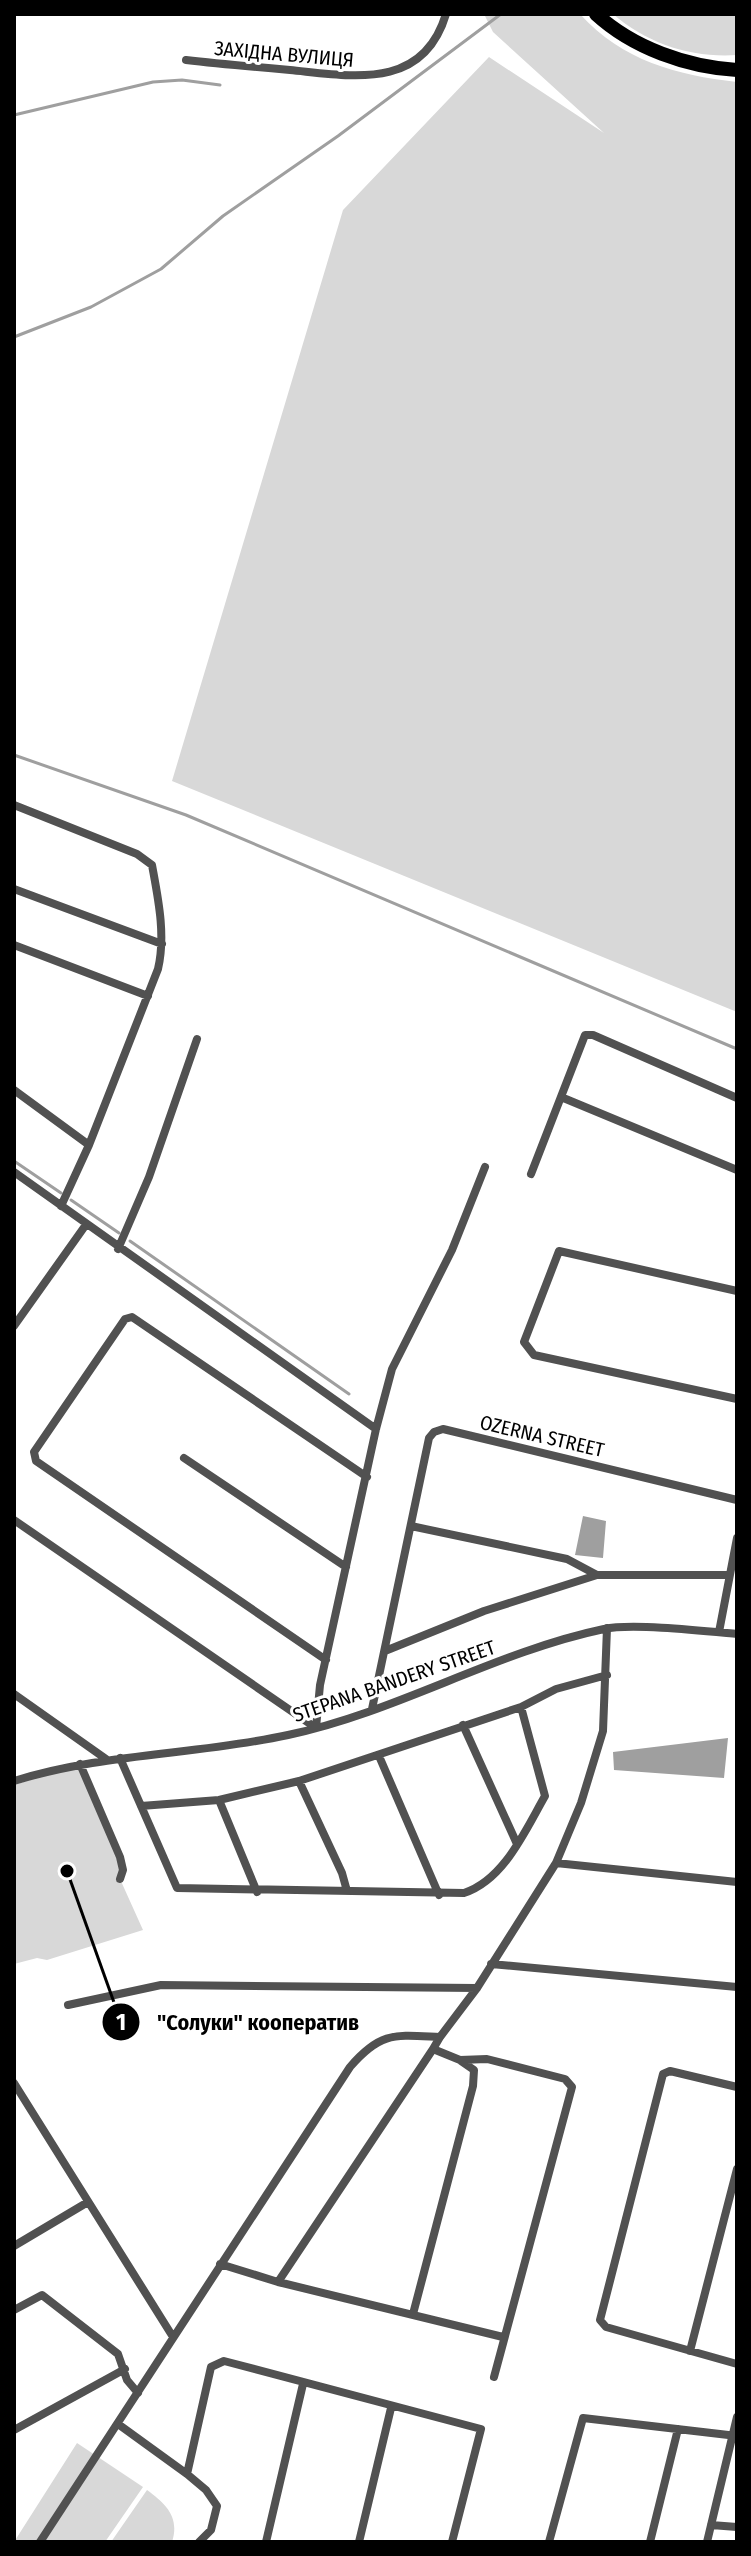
<svg xmlns="http://www.w3.org/2000/svg" width="751" height="2556" font-family="'Fira Sans Condensed',sans-serif">
	<rect width="100%" height="100%" fill="#fff"/>
	<path fill="#d8d8d8" d="M484 14H580C623 61 676 75 737 82V1012L172 781 343 210 489 57 604 133 493 32Z
		M613 14H737V55C691 58 648 44 613 14Z
		M80 1764 119 1864 120 1879 143 1930 47 1960 37 1958 14 1964V1785Z
		M77 2443 143 2487 105 2542H14Z
		M147 2490C166 2504 180 2517 172 2542H111Z"/>
	<path fill="#9f9f9f" d="M583 1516 606 1521 603 1558 575 1555Z
		M728 1738 724 1778 614 1770 613 1752Z"/>
	<g fill="none" stroke-linecap="round" stroke-linejoin="round">
		<path stroke="#9f9f9f" stroke-width="3" d="M14 115 153 82 182 80 220 85
			M14 337 91 307 161 269 223 216 338 136 501 14
			M14 755 186 815 737 1049
			M14 1161 61 1193
			M71 1200 119 1233
			M130 1241 349 1394"/>
		<path stroke="#515151" stroke-width="8" d="M186 60C220 64 255 67 290 70 352 76 423 91 446 14
			M14 805 137 854 152 865C158 898 166 935 158 969L89 1145 61 1206
			M14 889 162 944
			M14 945 148 996
			M14 1090 89 1145
			M561 1097 737 1170
			M14 1172 376 1429
			M531 1174 585 1035H593L737 1098
			M118 1249 149 1177 197 1039
			M737 1291 559 1251 524 1342 534 1355 737 1399
			M14 1326 85 1226
			M184 1458 346 1567
			M14 1520 316 1728 320 1685 376 1429 392 1369 452 1250 485 1167
			M411 1526 567 1559 597 1575H729
			M719 1632 737 1538
			M385 1651 484 1611 597 1575
			M326 1660 36 1461 34 1452 125 1319 132 1317 367 1477
			M14 1694 106 1759
			M372 1709 429 1438 434 1432 443 1429 737 1500
			M463 1725 517 1844
			M379 1756 439 1895
			M120 1758 177 1888 464 1893C504 1880 525 1831 545 1796L521 1707
			M80 1764 120 1857 123 1870 120 1879
			M14 1781C103 1753 197 1755 288 1735 397 1712 495 1652 604 1629 632 1623 705 1631 737 1634
			M299 1781 342 1873 347 1891
			M219 1800 257 1892
			M141 1806 219 1800 299 1781 521 1707 556 1689 607 1675
			M556 1863 737 1882
			M491 1964 737 1987
			M68 2005 161 1985 477 1988
			M440 2037 433 2049 460 2060 487 2059 565 2079 572 2087 494 2377
			M14 2083 173 2337
			M737 2087 670 2071 663 2074 600 2320 606 2327 737 2364
			M14 2246 88 2202
			M220 2264 278 2282 503 2337
			M278 2282 433 2049
			M14 2310 42 2295 118 2354 127 2380 138 2393
			M413 2314 473 2086 474 2070 461 2061
			M690 2351 737 2169
			M118 2424 187 2474
			M14 2430 125 2369
			M711 2525 737 2527
			M40 2542 350 2067C381 2031 395 2035 440 2037L477 1988 556 1863 581 1803 603 1731 607 1628
			M199 2542 211 2530 217 2506 206 2490 187 2474 211 2367 224 2361 481 2429 452 2542
			M266 2542 303 2384
			M359 2542 391 2408
			M549 2542 583 2418 737 2436
			M650 2542 678 2429
			M707 2542 737 2417"/>
		<path stroke="#000" stroke-width="14" d="M596 14C633 48 687 67 737 70"/>
	</g>
	<g text-anchor="middle" stroke-width="6" stroke-linejoin="round" paint-order="stroke">
		<g font-size="20" fill="#000" stroke="#fff">
			<text transform="translate(284 54) rotate(5)" y="7">ЗАХІДНА ВУЛИЦЯ</text>
			<text transform="translate(542 1436) rotate(13)" y="7">OZERNA STREET</text>
			<text transform="translate(394 1681) rotate(-19)" y="7">STEPANA BANDERY STREET</text>
		</g>
	</g>
	<path fill="none" stroke="#000" stroke-width="3" d="M67 1871L121 2022"/>
	<g fill="#000" stroke="#fff" stroke-width="3">
		<circle cx="67" cy="1871" r="8"/>
		<circle cx="121" cy="2022" r="20"/>
	</g>
	<g font-size="24" text-anchor="middle" font-weight="bold" fill="#fff">
		<text x="121" y="2030">1</text>
	</g>
	<g font-size="22" text-anchor="middle" font-weight="bold" fill="#000" stroke="#fff" stroke-width="6" stroke-linejoin="round" paint-order="stroke">
		<text x="258" y="2030">"Солуки" кооператив</text>
	</g>
	<rect width="751" height="2556" fill="none" stroke="#000000" stroke-width="32"/>
</svg>
